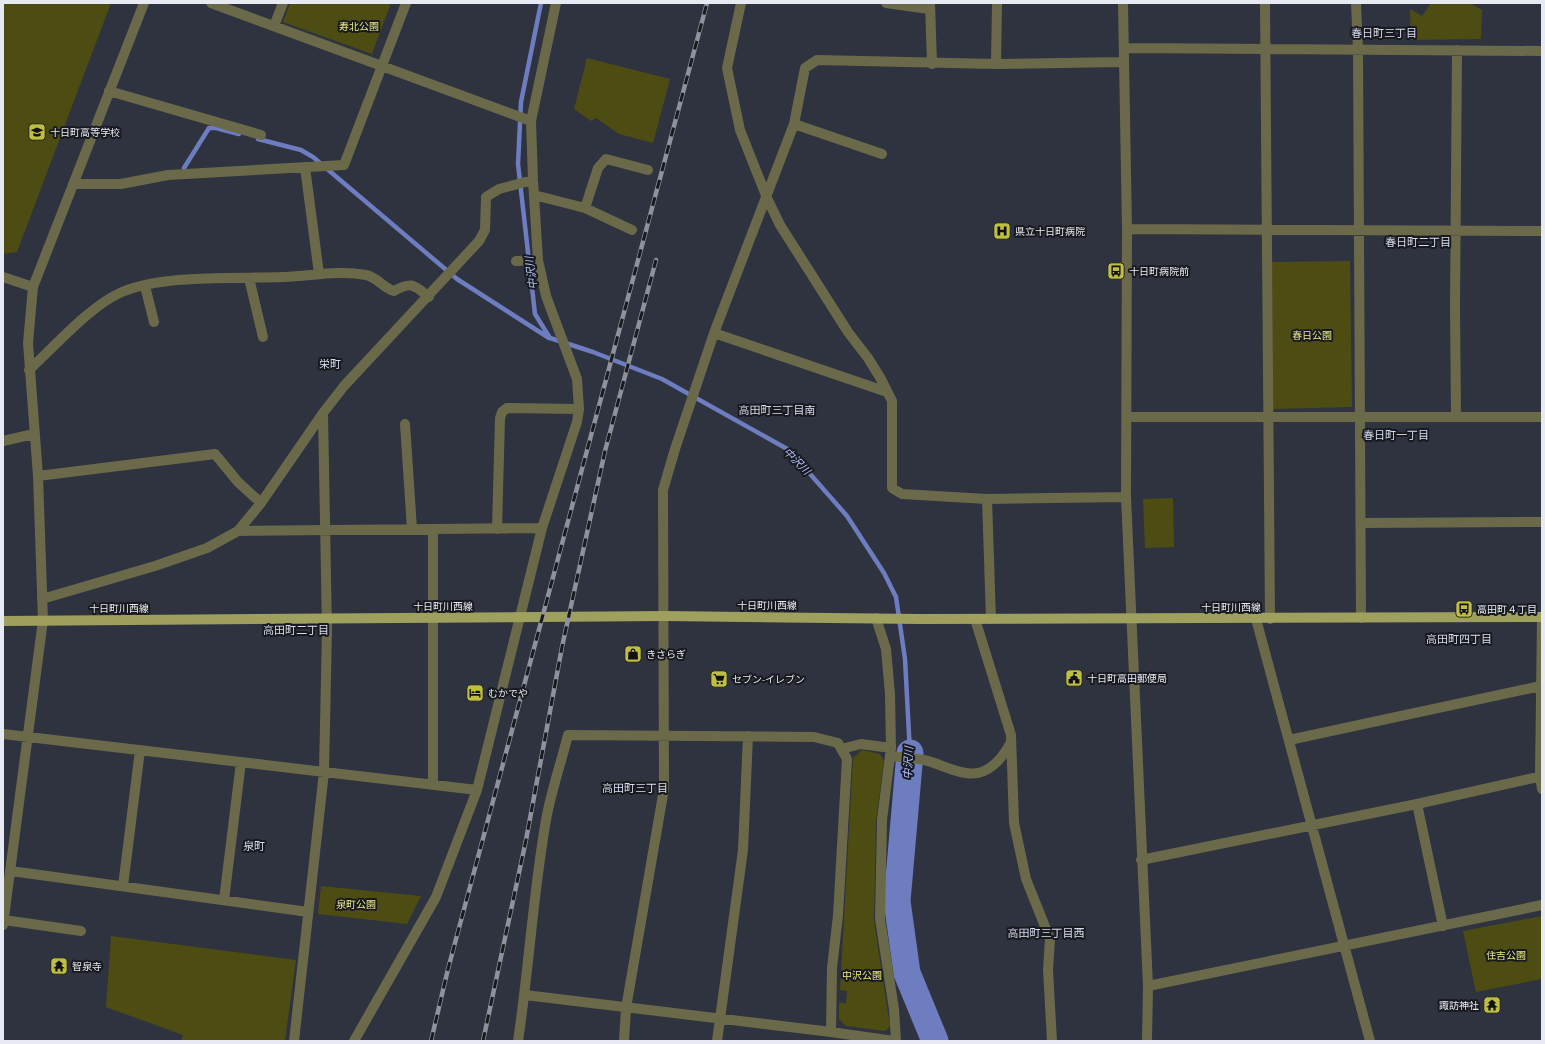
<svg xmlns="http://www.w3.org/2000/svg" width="1545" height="1044" font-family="'Source Sans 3','Noto Sans JP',sans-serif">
	<rect width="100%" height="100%" fill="#2f323f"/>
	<path fill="#4d4d13" d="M3 3H111L17 252 3 254Z
		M290 3H391L372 54 283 22Z
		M1431 3H1470L1482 10 1481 39 1411 40 1410 9 1422 16Z
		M587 58 670 79 653 143 619 134 596 118 591 121 574 109Z
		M1350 261 1352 407 1273 409 1272 262Z
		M1173 498 1174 547 1145 548 1143 499Z
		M862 750 880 754 884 761 876 822 874 921 890 1026 885 1031 846 1026 839 1019V1003H846L847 991 840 990 853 758Z
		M321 886 421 896 407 924 318 914Z
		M1542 916V979L1476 992 1463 931Z
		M111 936 296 960 285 1041H181L183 1035 106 1007Z"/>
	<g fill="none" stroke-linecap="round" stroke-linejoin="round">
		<path stroke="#6e7dc0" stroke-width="4.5" d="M541 3 521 102 518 164 535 314 550 338 593 352 662 379 789 450 847 516 884 573 896 597 905 659 910 753
			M258 139 301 150 313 157 457 279 549 338
			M184 168 209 128H216L239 134"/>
		<path stroke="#6e7dc0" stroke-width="27" d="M910 753 897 901 907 973 935 1041"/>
		<path stroke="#6a6a4b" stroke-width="10" d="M211 3 531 121
			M741 3 727 68 740 130 767 198 780 225 848 332 868 358 881 379 892 401V488L902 494 987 499 1126 497
			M886 3 929 9
			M930 3 932 64
			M1123 3 1127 229 1126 497 1148 986 1147 1041
			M1265 3 1270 619
			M1356 3 1358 49 1361 618
			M274 26 283 3
			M1124 48 1542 51
			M996 64 997 3
			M109 91 261 135
			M794 124 882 154
			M305 167 319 274
			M73 184H121L168 175 344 165 406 3
			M534 195 585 208 598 168 606 159 648 170
			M585 208 632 230
			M1127 229 1542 231
			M516 261 538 260
			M3 277 33 287
			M249 278 263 337
			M145 286 154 322
			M714 333 887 392
			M29 370C55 346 91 305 122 292 165 274 237 279 284 277 312 276 339 270 366 275 377 277 383 288 394 291 412 281 414 285 429 297
			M1127 417H1542
			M1456 417 1455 306 1457 50
			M405 424 412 529
			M3 441 34 434
			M38 476 215 454 238 482 261 503
			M987 499 991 619
			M1361 523 1542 522
			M497 529 500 418 502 412 507 408 579 409
			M238 531 542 528
			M42 599 155 566 207 548 238 531 261 503 323 413 344 386 479 241 485 230 486 197 499 189 533 180
			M1542 617 1540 776 1542 789
			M876 618 886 649 890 694 891 748 882 820 880 919 894 1009 896 1041
			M975 619 1011 735 1014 823 1026 879 1050 939 1048 970 1052 1041
			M1256 619 1370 1041
			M3 734 477 790
			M1289 740 1541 686
			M841 749 861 744 891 748
			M890 756C901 757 913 758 924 760 938 763 951 771 966 773 987 777 1002 759 1011 742
			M433 784V529
			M1417 804 1443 926
			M1141 860 1417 804 1542 776
			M11 871 308 912
			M123 886 140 750
			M224 900 241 762
			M4 920 81 931
			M3 925 43 620 38 476 28 343 33 287 144 3
			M1148 986 1542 905
			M525 995 831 1032 894 1041
			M294 1041 324 772 327 630 323 413
			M354 1041 436 897 477 790 542 528 577 422 579 409 577 379 546 296 538 260 533 180 531 121 556 3
			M518 1041C529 968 533 894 546 820 551 792 561 763 568 735L814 737 838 743 847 759 838 915 832 968 831 1032
			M624 1041 626 1008 664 789 663 490 675 449 714 333 794 124 805 68 817 60 996 64 1123 62
			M717 1041 743 850 748 736"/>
		<path stroke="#9fa05e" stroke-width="10" d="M3 621 665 616 920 619 1542 617"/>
		<defs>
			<path id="rail" d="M431 1041 448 969 707 3
				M483 1041 526 840 562 647 605 451 656 260"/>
		</defs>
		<use href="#rail" stroke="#8f929c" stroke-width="4.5"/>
		<use href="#rail" stroke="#191a20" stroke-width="3" stroke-dasharray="9" stroke-linecap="butt"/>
	</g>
	<defs>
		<symbol id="school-square" viewBox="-11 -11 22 22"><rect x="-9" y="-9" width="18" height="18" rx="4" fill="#bebe42" stroke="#191a20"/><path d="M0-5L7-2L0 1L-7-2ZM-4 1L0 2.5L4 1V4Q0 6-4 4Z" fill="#111"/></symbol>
		<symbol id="hospital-square" viewBox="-11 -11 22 22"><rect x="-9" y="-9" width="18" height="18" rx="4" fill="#bebe42" stroke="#191a20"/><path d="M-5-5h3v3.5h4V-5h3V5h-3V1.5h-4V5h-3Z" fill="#111"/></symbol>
		<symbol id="bus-square" viewBox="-11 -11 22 22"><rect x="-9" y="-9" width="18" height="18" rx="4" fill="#bebe42" stroke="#191a20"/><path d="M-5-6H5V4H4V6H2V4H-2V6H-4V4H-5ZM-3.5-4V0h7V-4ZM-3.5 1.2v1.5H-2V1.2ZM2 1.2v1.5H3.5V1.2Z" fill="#111"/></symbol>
		<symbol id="shop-square" viewBox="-11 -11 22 22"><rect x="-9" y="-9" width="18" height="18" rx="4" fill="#bebe42" stroke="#191a20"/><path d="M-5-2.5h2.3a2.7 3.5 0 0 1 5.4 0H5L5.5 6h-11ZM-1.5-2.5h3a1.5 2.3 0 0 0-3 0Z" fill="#111"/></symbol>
		<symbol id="civic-square" viewBox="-11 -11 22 22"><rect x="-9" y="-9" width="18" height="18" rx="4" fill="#bebe42" stroke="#191a20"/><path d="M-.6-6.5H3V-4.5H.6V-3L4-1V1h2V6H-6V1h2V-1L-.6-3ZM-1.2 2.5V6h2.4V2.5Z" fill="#111"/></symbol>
		<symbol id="supermarket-square" viewBox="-11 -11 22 22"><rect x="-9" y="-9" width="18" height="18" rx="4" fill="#bebe42" stroke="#191a20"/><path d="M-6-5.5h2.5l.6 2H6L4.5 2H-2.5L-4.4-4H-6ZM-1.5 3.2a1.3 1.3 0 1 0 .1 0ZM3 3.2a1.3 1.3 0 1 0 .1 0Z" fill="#111"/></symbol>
		<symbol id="hotel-square" viewBox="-11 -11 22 22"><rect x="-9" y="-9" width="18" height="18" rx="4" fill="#bebe42" stroke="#191a20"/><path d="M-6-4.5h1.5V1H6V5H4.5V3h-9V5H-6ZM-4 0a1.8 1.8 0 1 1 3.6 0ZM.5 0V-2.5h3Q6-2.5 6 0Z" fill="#111"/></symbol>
		<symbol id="temple-square" viewBox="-11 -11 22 22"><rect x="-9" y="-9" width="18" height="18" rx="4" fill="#bebe42" stroke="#191a20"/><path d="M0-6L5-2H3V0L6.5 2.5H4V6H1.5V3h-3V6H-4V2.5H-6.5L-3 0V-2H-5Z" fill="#111"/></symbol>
	</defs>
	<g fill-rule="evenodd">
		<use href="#school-square" x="27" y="122" width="20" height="20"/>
		<use href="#hospital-square" x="992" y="221" width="20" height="20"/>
		<use href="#bus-square" x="1106" y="261" width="20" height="20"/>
		<use href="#bus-square" x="1454" y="599" width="20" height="20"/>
		<use href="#shop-square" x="623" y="644" width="20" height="20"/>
		<use href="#civic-square" x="1064" y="668" width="20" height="20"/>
		<use href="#supermarket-square" x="709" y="669" width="20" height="20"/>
		<use href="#hotel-square" x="465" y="683" width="20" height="20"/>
		<use href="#temple-square" x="49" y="956" width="20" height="20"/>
		<use href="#temple-square" x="1482" y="995" width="20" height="20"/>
	</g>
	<g text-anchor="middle" stroke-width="4" stroke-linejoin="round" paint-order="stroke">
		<g font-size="10" fill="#ebec7e" stroke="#191a20">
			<text x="359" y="30">寿北公園</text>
			<text x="1312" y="339">春日公園</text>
			<text x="356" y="908">泉町公園</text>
			<text x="1506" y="959">住吉公園</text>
			<text x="862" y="979">中沢公園</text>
		</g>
		<g font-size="10" fill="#e7eaf2" stroke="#191a20" text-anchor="start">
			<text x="50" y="136">十日町高等学校</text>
			<text x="1015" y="235">県立十日町病院</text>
			<text x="1129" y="275">十日町病院前</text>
			<text x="1477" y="613">高田町４丁目</text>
			<text x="646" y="658">きさらぎ</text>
			<text x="1087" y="682">十日町高田郵便局</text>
			<text x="732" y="683">セブン-イレブン</text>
			<text x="488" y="697">むかでや</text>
			<text x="72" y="970">智泉寺</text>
			<text x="1479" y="1009" text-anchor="end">諏訪神社</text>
		</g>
		<g font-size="10" fill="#e7eaf2" stroke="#191a20">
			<text x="767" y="609">十日町川西線</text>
			<text x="443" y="610">十日町川西線</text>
			<text x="1231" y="611">十日町川西線</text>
			<text x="119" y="612">十日町川西線</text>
		</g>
		<g font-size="11" fill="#d8ddee" stroke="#191a20">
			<text x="1384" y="37">春日町三丁目</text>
			<text x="1418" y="246">春日町二丁目</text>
			<text x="330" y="368">栄町</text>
			<text x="777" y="414">高田町三丁目南</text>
			<text x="1396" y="439">春日町一丁目</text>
			<text x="296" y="634">高田町二丁目</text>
			<text x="1459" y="643">高田町四丁目</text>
			<text x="635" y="792">高田町三丁目</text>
			<text x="254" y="850">泉町</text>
			<text x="1046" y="937">高田町三丁目西</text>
		</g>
		<g font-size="11" font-style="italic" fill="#b5c3fb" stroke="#191a20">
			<text transform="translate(531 273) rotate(-97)" y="4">中沢川</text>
			<text transform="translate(797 461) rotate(45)" y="4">中沢川</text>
			<text transform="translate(908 763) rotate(-87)" y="4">中沢川</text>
		</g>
	</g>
	<rect width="1545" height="1044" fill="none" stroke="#e7eaf2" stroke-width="8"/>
</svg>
